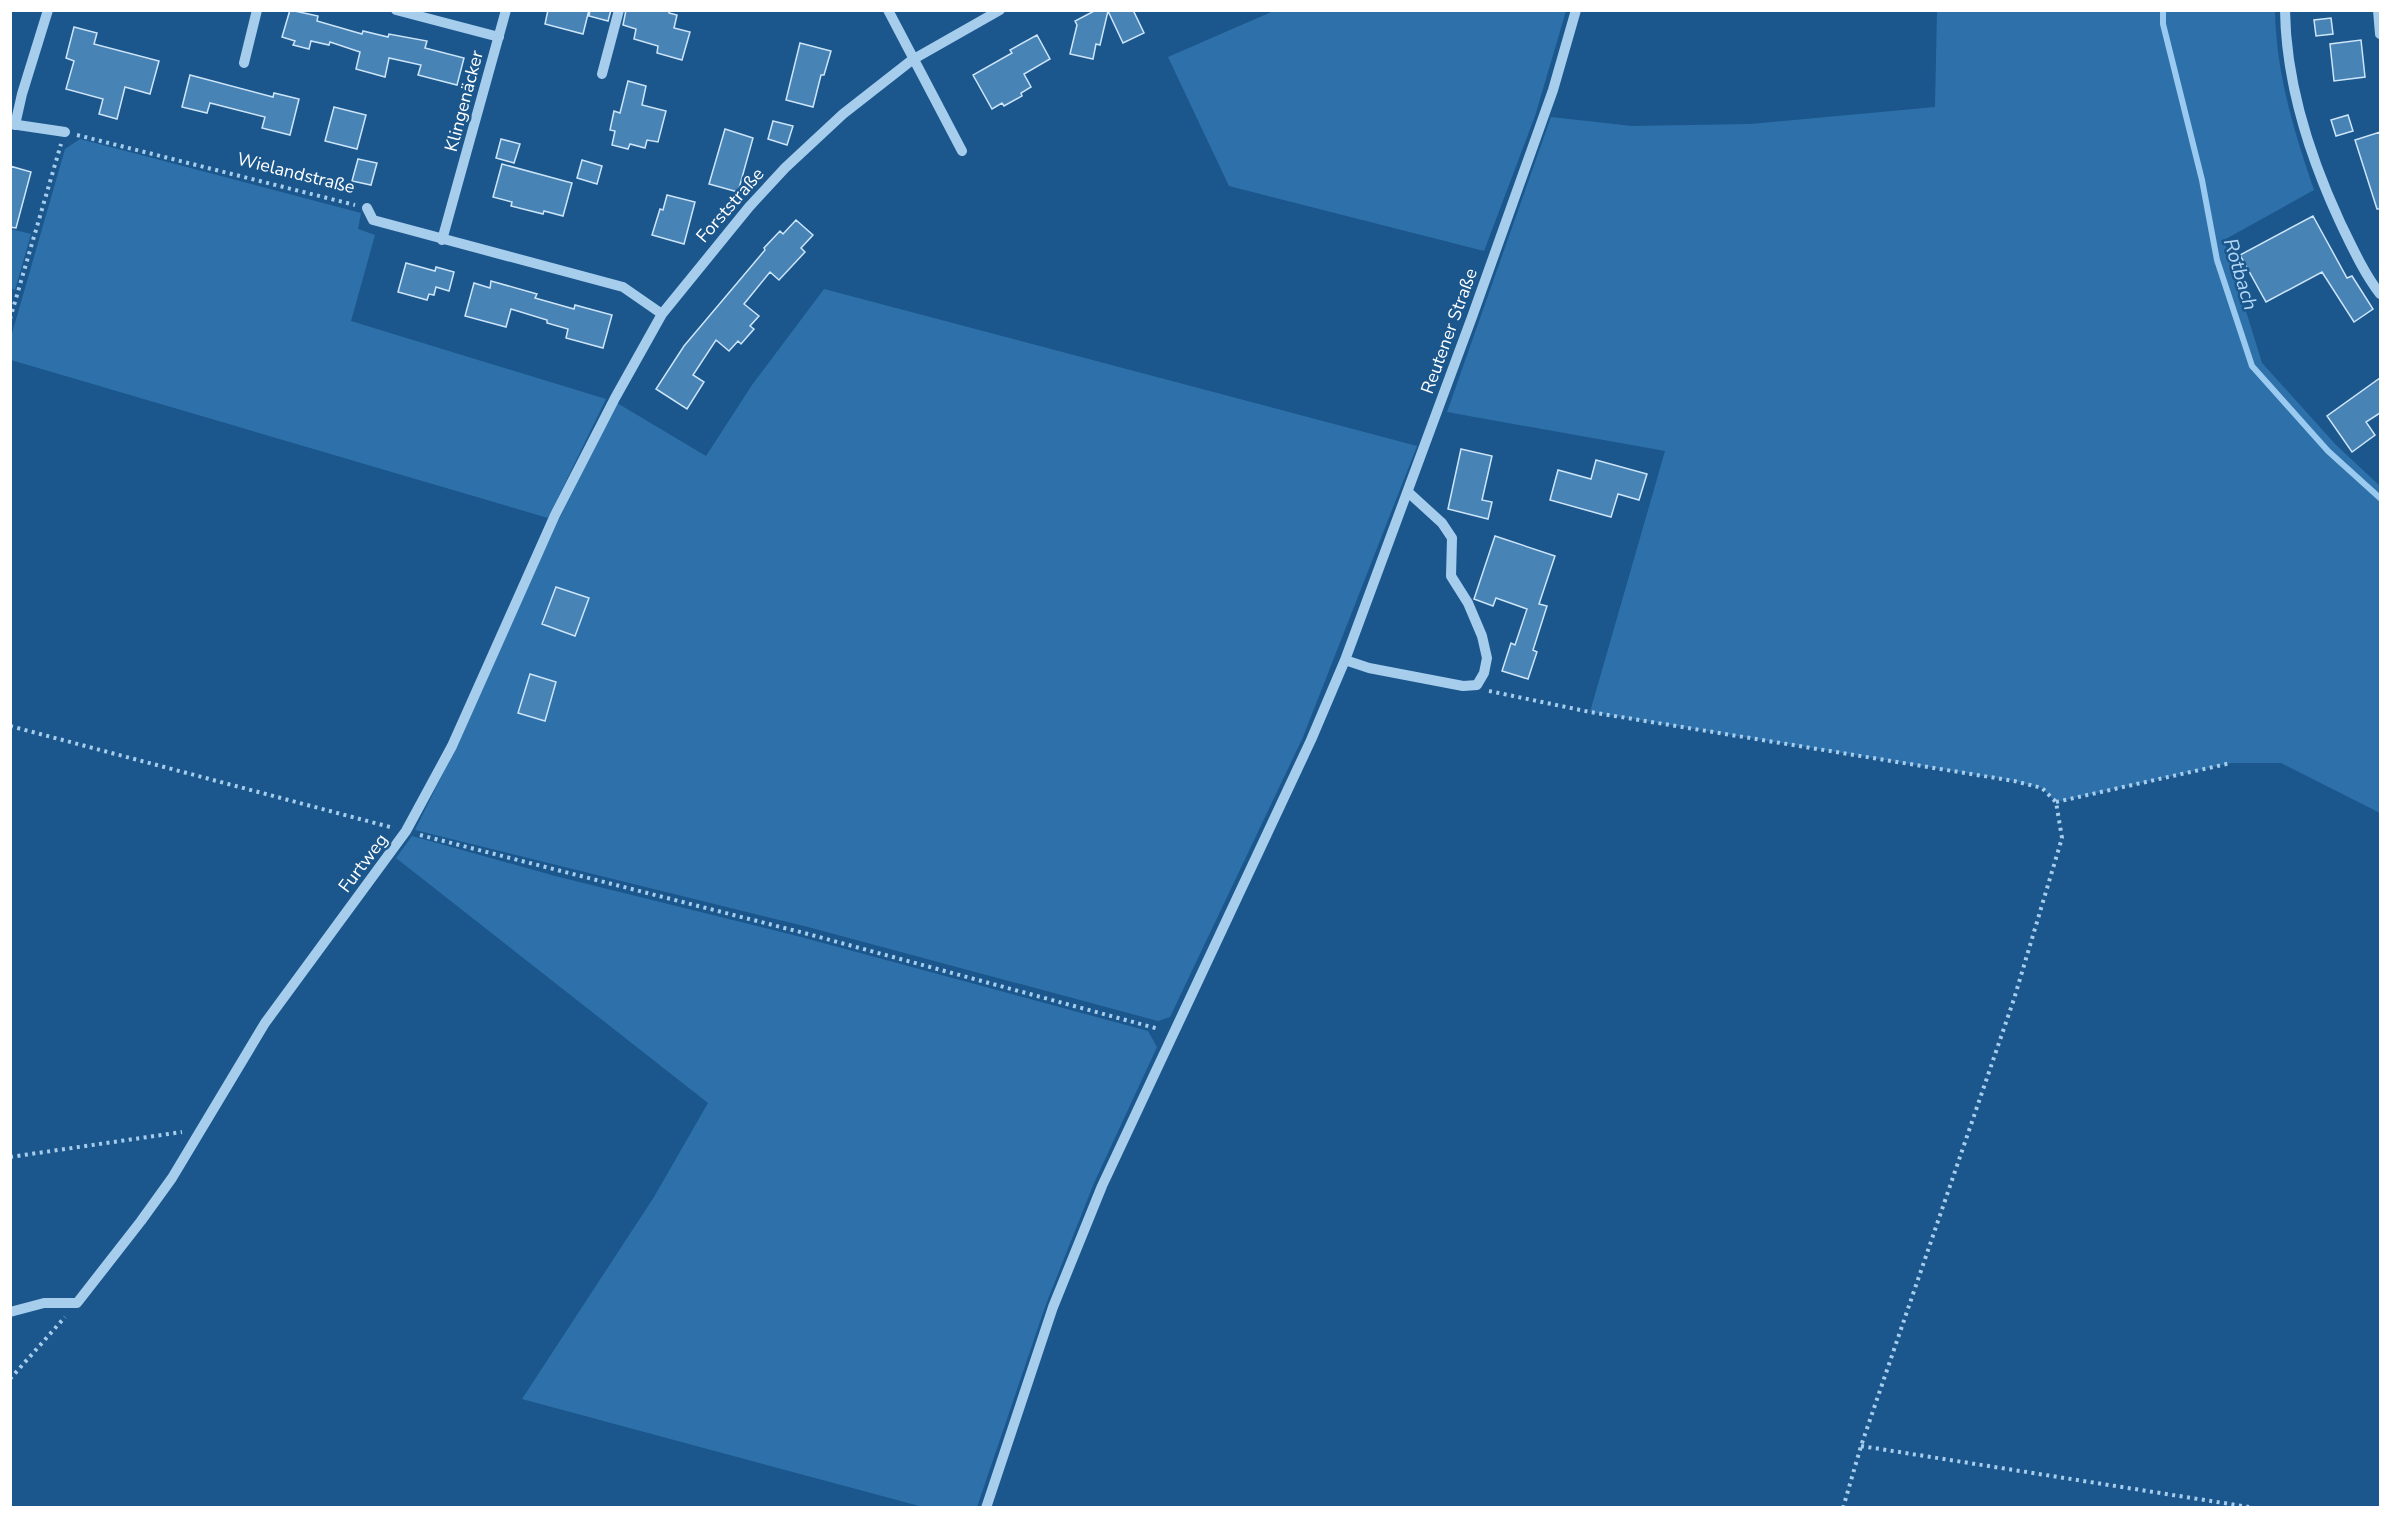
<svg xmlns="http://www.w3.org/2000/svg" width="2391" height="1518" font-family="'Nunito Sans',sans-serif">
	<rect width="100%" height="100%" fill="#1b578c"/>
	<path fill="#2e71aa" d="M1276 10 1566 11 1535 116 1484 251 1229 186 1168 57Z
		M1937 11H2275C2276 72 2294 132 2314 190L2224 240 2262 363 2336 445 2380 486V813L2281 763H2231L2056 802 2042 788 2014 781 1590 712 1665 451 1447 412 1551 117 1632 126 1751 124 1935 107Z
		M80 139 361 213 358 229 375 235 351 321 606 399 548 518 11 360V337L65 149Z
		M11 229 31 234 15 290 11 288Z
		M824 289 1417 446 1303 737 1170 1017 1158 1021 808 927 415 830 456 747 558 521 617 403 706 456 752 385Z
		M412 836 555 876 801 937 1148 1031 1157 1047 1094 1183 1046 1304 977 1507H923L522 1399 654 1197 708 1103 396 858Z"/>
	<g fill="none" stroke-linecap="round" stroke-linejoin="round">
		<path stroke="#9acaef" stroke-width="6" d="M2163 10V24L2202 180 2217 260 2252 366 2328 451 2380 498"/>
	</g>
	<path fill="#4883b6" stroke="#cde5f9" stroke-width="1.5" d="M290 10 318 16 317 21 362 34 363 31 388 37 389 34 427 41 425 48 464 58 457 85 418 75 421 65 389 58 385 77 356 69 360 52 330 42 329 45 311 41 309 49 293 45 295 41 282 37Z
		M548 10H589L583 34 545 24Z
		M590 10H611L608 21 589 16Z
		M626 10H669V13L677 15 674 28 690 32 682 60 657 53 658 46 634 39 636 29 623 25Z
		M1096 10H1133L1144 33 1123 43 1108 11 1100 45 1096 44 1093 59 1070 54 1077 25 1075 21Z
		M2331 18 2333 34 2316 36 2314 20Z
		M74 27 97 33 94 44 159 61 150 94 125 87 117 119 99 114 103 99 66 89 74 61 66 58Z
		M1037 35 1050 59 1024 74 1031 87 1021 93 1022 96 1004 106 1002 103 992 109 973 75 1012 53 1010 50Z
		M2361 40 2365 77 2334 81 2330 44Z
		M800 43 831 51 824 75H821L813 107 786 100Z
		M190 75 273 97 274 93 299 99 290 135 262 128 265 117 210 103 207 113 182 107Z
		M628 81 646 86 642 105 666 111 658 142 647 140 645 148 630 144 628 149 612 145 615 131 610 130 614 111 620 113Z
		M334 107 366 115 357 149 325 141Z
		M2348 115 2353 131 2336 136 2331 120Z
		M773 121 793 126 787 145 768 139Z
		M725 129 753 138 738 192 709 184Z
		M2380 132V209H2377L2355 140Z
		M501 139 520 144 514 163 496 158Z
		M358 159 377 163 371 185 352 181Z
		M582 160 602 166 597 184 577 178Z
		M502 164 572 183 563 216 544 211 543 214 511 206 512 202 493 197Z
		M10 166 31 172 16 228 10 227Z
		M667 195 695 202 684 244 652 235 660 209 663 210Z
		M2313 216 2347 278 2352 276 2373 309 2354 322 2322 272 2266 302 2240 255Z
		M796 220 813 235 801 248 805 252 779 280 770 272 744 304 759 316 750 326 754 329 741 344 738 341 729 351 716 340 693 375 704 382 687 409 656 389 684 346 765 250 764 248 780 231 783 234Z
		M406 263 435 271 436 267 454 272 449 291 436 287 434 295 429 294 427 300 398 292Z
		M491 281 537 294 535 298 574 309 575 305 612 315 603 348 566 338 568 329 547 323V320L511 309 506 327 465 316 474 283 490 288Z
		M2380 378V413L2366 422 2375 435 2352 452 2327 416Z
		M1461 449 1492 456 1482 500 1492 502 1488 519 1448 509Z
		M1596 460 1647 474 1639 500 1618 494 1611 517 1550 500 1558 470 1591 479Z
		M1495 536 1555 556 1539 604 1547 606 1533 650 1537 652 1528 679 1502 671 1511 643 1515 645 1527 609 1496 598 1493 606 1474 599Z
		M556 587 589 598 575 636 542 624Z
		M530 674 556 682 545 721 518 713Z"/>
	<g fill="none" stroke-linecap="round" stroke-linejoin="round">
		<path stroke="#a7cded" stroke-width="4" stroke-dasharray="3 4.5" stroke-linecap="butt" d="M77 135 355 205
			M10 319 61 144
			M1489 691 1590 712 2014 781 2042 788 2056 802 2062 838 2014 999 1861 1446 1843 1508
			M10 726 390 827
			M2056 802 2231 763
			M420 835 808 934 1159 1029
			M10 1157 182 1132
			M10 1379 65 1317
			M1861 1446 2249 1507"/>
		<path stroke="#a7cded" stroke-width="10" d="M396 10 499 37
			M888 10 962 151
			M2285 10C2286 84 2310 157 2340 222 2352 247 2364 273 2380 294
			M2378 10 2380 34
			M244 63 257 10
			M602 74 619 10
			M11 124 65 132
			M15 125 22 94 48 10
			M367 208 373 220 623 287 662 314
			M442 240 506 10
			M1345 660 1369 668 1463 686 1477 685 1484 673 1487 658 1482 636 1468 603 1451 576 1452 538 1442 523 1408 492
			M10 1312 44 1303H77L141 1221 172 1178 265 1023 406 831 452 746 555 515 615 398 662 314 749 207 785 168 843 114 912 60 1000 10
			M986 1508 1053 1307 1102 1186 1311 740 1345 660 1472 317 1553 90 1576 10"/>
	</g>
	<g text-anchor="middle" stroke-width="5" stroke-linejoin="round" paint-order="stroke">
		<g font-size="18" fill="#fff" stroke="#1b578c">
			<text transform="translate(464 101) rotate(-75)" y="6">Klingenäcker</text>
			<text transform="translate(296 173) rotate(14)" y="6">Wielandstraße</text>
			<text transform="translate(730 205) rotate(-49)" y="6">Forststraße</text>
			<text transform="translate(1449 331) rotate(-70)" y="6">Reutener Straße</text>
			<text transform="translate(363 863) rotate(-53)" y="6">Furtweg</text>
		</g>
		<g font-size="20" font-style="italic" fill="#b3d7f4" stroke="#1b578c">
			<text transform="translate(2241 274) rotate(73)" y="7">Rotbach</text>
		</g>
	</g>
	<rect width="2391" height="1518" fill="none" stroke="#ffffff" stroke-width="24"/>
</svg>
